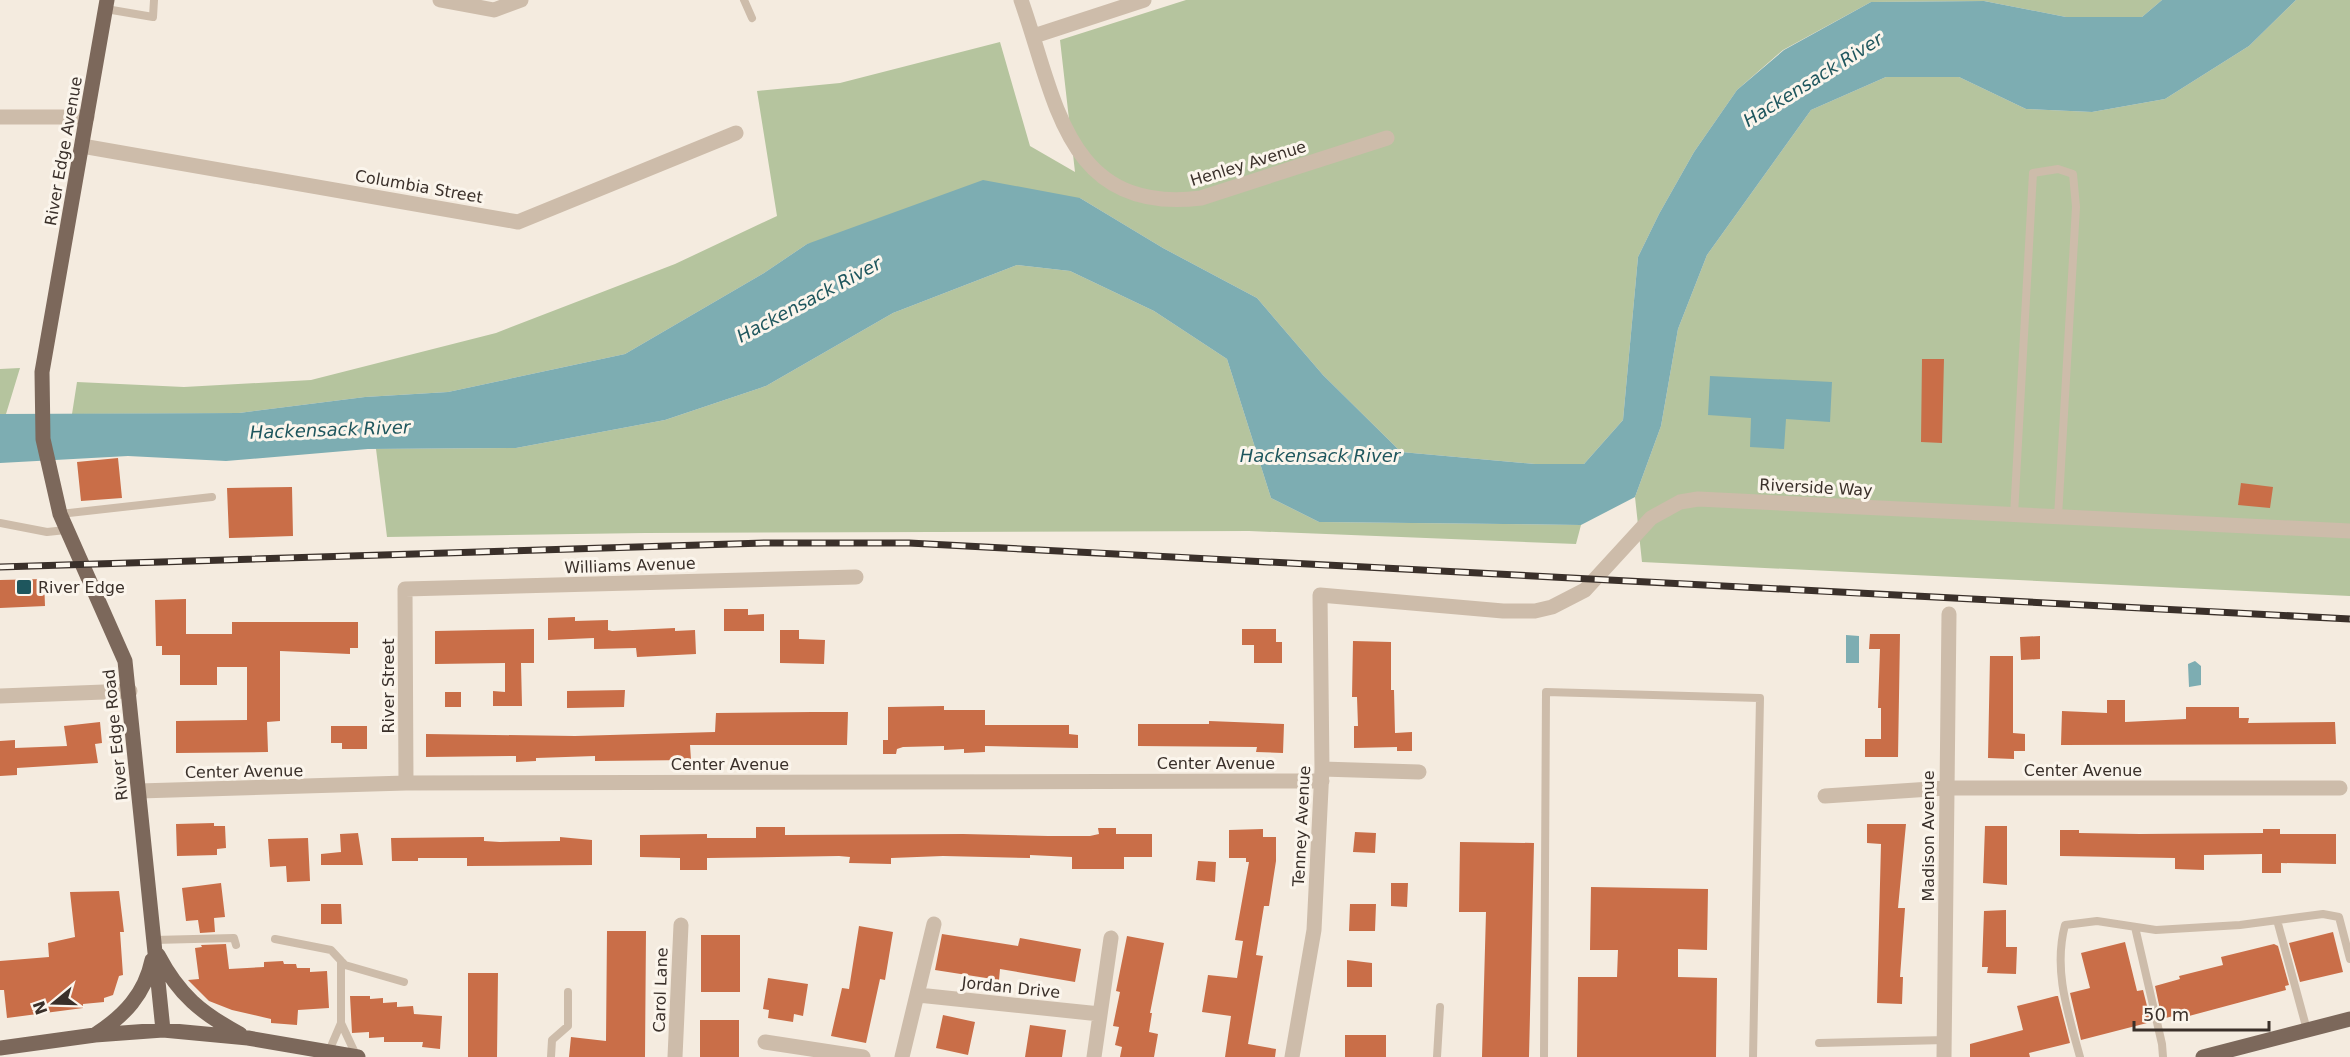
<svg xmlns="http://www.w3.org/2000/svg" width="2350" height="1057" font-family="'DejaVu Sans',sans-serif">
	<rect width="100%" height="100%" fill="#f4ebdf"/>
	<path fill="#b5c49e" d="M1186 0H2162L2142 17H2066L1984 1 1871 2 1783 50 1737 90 1694 152 1659 214 1638 257 1623 420 1584 464H1535L1401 452 1323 375 1257 298 1163 248 1080 198 807 244 764 273 625 354 448 392 365 397 239 413 72 414 77 382 184 387 311 380 496 333 675 264 777 216 757 91 840 83 1000 42 1030 146 1075 172 1060 40Z
		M2296 0H2350V596L1642 562 1635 497 1661 426 1678 329 1707 255 1811 110 1886 77H1959L2026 109 2092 112 2165 99 2249 46Z
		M1017 265 1070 271 1154 311 1227 359 1271 498 1319 522 1581 525 1576 544 1249 531 645 533 387 537 376 449 516 448 665 420 766 386 893 313Z
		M20 368 6 414H0V369Z"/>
	<path fill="#7dadb2" d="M2162 0H2296L2249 46 2165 99 2092 112 2026 109 1959 77H1886L1811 110 1707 255 1678 329 1661 426 1635 497 1581 525 1319 522 1271 498 1227 359 1154 311 1070 271 1017 265 893 313 766 386 665 420 516 448 368 449 226 461 128 456 0 463V414L239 413 365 397 448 392 625 354 764 273 807 244 983 180 1080 198 1163 248 1257 298 1323 375 1401 452 1535 464H1584L1623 420 1638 257 1659 214 1694 152 1737 90 1784 50 1871 2 1984 1 2066 17H2142Z
		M1710 376 1832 382 1830 422 1786 419 1784 449 1750 447 1751 418 1708 415Z
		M1846 635 1859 636V663H1846Z
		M2195 661 2201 666V685L2189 687 2188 664Z"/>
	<path fill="#c96e48" d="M1922 359H1944L1942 443 1921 442Z
		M118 458 122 498 81 501 77 462Z
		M2241 483 2273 487 2270 508 2238 505Z
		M292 487 293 536 229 538 227 488Z
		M44 579 45 606 0 608V580Z
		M186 599V634H232V622H358V648H350V654L280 651V721L267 722 268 752 176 753V721L247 720V667H217V685H180V655H162V646H156L155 600Z
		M724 609H748V615L764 614V631H724Z
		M575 617V621L608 620V630L612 631 675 628V631L695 630 696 654 637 657 636 648 594 649V638L548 640V618Z
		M534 629V663H521L522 706H493V691L505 692V663L435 664V631Z
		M1242 629H1276V642H1282V663H1254V645H1242Z
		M780 630H799V639L825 640 824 664 780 663Z
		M1870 634H1900L1898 757H1865V739H1881V708H1878L1880 649H1869Z
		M2040 636V659L2021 660 2020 637Z
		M1353 641 1391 642V690H1394L1395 733 1412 732V751H1397V747L1354 748V726H1358L1357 697H1352Z
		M1990 656H2013V733L2025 734V751H2014V759L1988 758Z
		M625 690 624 707 567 708V691Z
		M445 692H461V707H445Z
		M2107 700H2125V722L2186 719V707H2239V718H2249L2248 723 2335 722 2336 744 2061 745 2062 711 2107 713Z
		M944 706V710H985V725H1069V734L1078 735V748L985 746V752L964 753V749L944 750V746L903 747 897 749 896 754H883V740H888V707Z
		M813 712H848L847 745H690L691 760 595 761V756L536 758V761L516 762V756L426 757V734L575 736 715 732 716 713Z
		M1209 721 1284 724 1283 753 1256 752 1257 747 1138 746V724H1209Z
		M100 722 102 743 95 744 98 763 17 768V775L0 776V741L15 740V748L67 746 64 726Z
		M331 726H367V749H342V743H331Z
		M214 823V826H225L226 848 217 849V855L177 856 176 824Z
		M1867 824H1906L1898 908H1905L1900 977H1903L1902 1004 1877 1003 1881 844 1867 843Z
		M1985 826H2007V885L1983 883Z
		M756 827H785V835L963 834 1048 836H1090L1099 834 1098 828H1116V834H1152V857H1124V869H1072V857L1030 855V858L943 856 891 858V864L849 863 850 857 839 856 707 858V870H680V858L640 857V835L707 834V838H756Z
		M1263 829V837H1276V861L1269 906H1264L1256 955 1263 956 1248 1044 1276 1049 1275 1057H1225L1231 1016 1202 1012 1208 975 1237 978 1243 941 1235 940 1249 862H1246V858H1229V830Z
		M2263 829H2280V834H2336V864L2281 863V873H2262V854L2204 855V870L2175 869V858L2060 856V830H2079V833L2140 834 2263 833Z
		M1355 832 1376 833 1375 853 1353 852Z
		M358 833 363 865H321V854L341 852 340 834Z
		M484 837V841L500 842 560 841V837L592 840V865L467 866V858H418V861H392L391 838Z
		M308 838 310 881 287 882 286 866 270 867 268 839Z
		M1460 842 1534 843 1529 1057H1482L1486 912H1459Z
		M1198 861 1216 862 1215 882 1196 880Z
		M221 883 225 917 214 918 215 932 200 933 198 920 186 921 182 888Z
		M1391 883H1408L1407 907 1391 906Z
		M1591 887 1708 889 1707 950 1678 949V977L1717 978 1716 1057H1577L1578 977H1617L1618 950H1590Z
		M119 891 124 932H120L123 975 119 976 113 995 104 998V1002L83 1004V1008L7 1018 4 990H0V961L49 957 48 943 75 937 70 892Z
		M321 904H341L342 924H321Z
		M1350 904H1376L1375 931H1349Z
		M2006 910V947H2017L2016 974 1987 973 1988 967H1982L1984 911Z
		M859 926 893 932 885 980 880 979 866 1043 831 1036 842 988 849 989Z
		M607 931H646L645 1057H569L571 1037 606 1041Z
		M2333 932 2343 972 2300 982 2289 943Z
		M942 934 1018 946 1020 938 1081 949 1075 982 1000 969 999 980 935 970Z
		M701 935H740V992H701Z
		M1127 936 1164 943 1150 1013H1152L1149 1032 1158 1034 1154 1057H1120L1122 1047 1115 1045 1119 1027 1113 1026 1120 992 1116 991Z
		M2125 942 2137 991 2143 990 2151 1022 2081 1040 2070 993 2090 988 2081 953Z
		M226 944 229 969 264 967V962L283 961 284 964H296L297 968H310V972L327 971 329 1008 298 1010 297 1025 271 1023V1019L232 1010 209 1001 188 980 199 979 195 948 202 947 201 945Z
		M2274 944 2278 946 2289 985 2285 986 2286 990 2189 1016 2188 1012 2162 1019 2155 986 2180 979 2179 976 2223 965 2221 957Z
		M1347 960 1372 963V987H1347Z
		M468 973H498L497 1057H468Z
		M768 978 808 984 803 1016 794 1014 793 1022 768 1018 769 1010 763 1009Z
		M350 996H370V999L383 998V1003L397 1002V1007L413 1006 414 1014 442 1016 440 1049 422 1047 423 1042H384V1037L369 1038V1032L352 1033Z
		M2056 996H2058L2070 1043 2029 1053 2030 1057H1970V1044L2023 1030 2017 1006Z
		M943 1015 975 1022 968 1055 936 1048Z
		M700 1020H739V1057H700Z
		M1030 1025 1066 1030 1062 1057H1025Z
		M1345 1035H1386V1057H1345Z"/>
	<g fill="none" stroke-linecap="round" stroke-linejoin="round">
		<path stroke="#cdbcaa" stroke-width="8" d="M744 0 752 18
			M106 9 153 17 154 0
			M60 514 212 497
			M2014 515 2033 173 2058 169 2073 174 2076 207 2058 517
			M0 523 47 532 66 530
			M2277 920 2307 1030
			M2135 927 2162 1044 2163 1057
			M275 939 331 950 345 965 404 982
			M154 940 234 938 236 945
			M341 961V1023L356 1055
			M1819 1043 1946 1040
			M329 1051 341 1023
			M551 1057 552 1040 568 1026V992
			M1437 1057 1440 1007
			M1544 1057 1546 692 1760 698 1753 1057
			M2080 1057C2068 1013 2053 970 2065 925L2097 921 2156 930 2240 925 2323 914 2339 917 2350 959"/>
		<path stroke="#cdbcaa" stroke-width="15" d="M440 0 494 10 521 0
			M1021 0C1056 98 1065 215 1201 198L1387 138
			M1034 36 1144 0
			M0 117H87
			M82 146 518 222 736 133
			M0 696 130 691
			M1322 769 1419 772
			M406 783 405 589 856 577
			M139 791 406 783 1322 781
			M1825 796 1946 788H2340
			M918 995 1100 1014
			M765 1042 863 1057
			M675 1057 681 925
			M902 1057 934 924
			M1094 1057 1111 938
			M1292 1057 1314 930 1322 769 1320 595 1503 611H1535L1552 607 1585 590 1651 518 1680 502 1698 499 2350 531
			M1944 1057 1949 614"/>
		<path stroke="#7c685b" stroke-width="15" d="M107 0 42 372 43 439 60 514 125 661 163 1030
			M158 955C179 995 201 1013 240 1034
			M96 1034C124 1016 145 994 152 960
			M0 1048 95 1035 163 1030 248 1038 358 1057
			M2203 1057 2350 1019"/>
		<defs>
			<path id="rail" d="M0 567 764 543H909L2350 619"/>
		</defs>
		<use href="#rail" stroke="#3a302a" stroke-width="7"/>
		<use href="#rail" stroke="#fbf5ec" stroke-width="4.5" stroke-dasharray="14" stroke-linecap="butt"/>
	</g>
	<rect fill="#1e565d" stroke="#fbf5ec" stroke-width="2" x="16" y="579" width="16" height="16" rx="3"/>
	<g text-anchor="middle" stroke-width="6" stroke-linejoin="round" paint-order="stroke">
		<g font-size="16" fill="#3a302a" stroke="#fbf5ec">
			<text transform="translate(63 151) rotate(-80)" y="6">River Edge Avenue</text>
			<text transform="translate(1248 163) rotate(-17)" y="6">Henley Avenue</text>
			<text transform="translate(419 186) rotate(10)" y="6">Columbia Street</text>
			<text transform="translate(1816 487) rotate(3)" y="6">Riverside Way</text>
			<text transform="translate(630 565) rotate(-2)" y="6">Williams Avenue</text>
			<text transform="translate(388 686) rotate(-90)" y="6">River Street</text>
			<text transform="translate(115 735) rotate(-96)" y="6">River Edge Road</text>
			<text x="1216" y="769">Center Avenue</text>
			<text x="730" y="770">Center Avenue</text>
			<text x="2083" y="776">Center Avenue</text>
			<text transform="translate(244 771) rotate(-1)" y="6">Center Avenue</text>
			<text transform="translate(1301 826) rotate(-87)" y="6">Tenney Avenue</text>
			<text transform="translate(1928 836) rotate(-90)" y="6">Madison Avenue</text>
			<text transform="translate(1011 987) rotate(6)" y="6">Jordan Drive</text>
			<text transform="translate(660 990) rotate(-88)" y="6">Carol Lane</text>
		</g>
		<g font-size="16" fill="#3a302a" stroke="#fbf5ec" text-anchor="start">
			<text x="38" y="593">River Edge</text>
		</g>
		<g font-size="18" font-style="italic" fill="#1e565d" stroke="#fbf5ec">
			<text transform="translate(1813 80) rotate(-32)" y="6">Hackensack River</text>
			<text transform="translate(809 300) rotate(-28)" y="6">Hackensack River</text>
			<text transform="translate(330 430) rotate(-2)" y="6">Hackensack River</text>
			<text x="1320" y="462">Hackensack River</text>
		</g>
	</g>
	<g transform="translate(54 1003) rotate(251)" stroke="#fbf5ec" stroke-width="4.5" paint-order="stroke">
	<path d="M0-4.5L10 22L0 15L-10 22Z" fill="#3a302a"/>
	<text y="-9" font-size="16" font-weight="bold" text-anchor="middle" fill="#3a302a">N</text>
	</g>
	<path d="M2134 1021v9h135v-9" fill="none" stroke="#3a302a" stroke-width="3"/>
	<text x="2143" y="1021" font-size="18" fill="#3a302a" stroke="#fbf5ec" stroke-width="4.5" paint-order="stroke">50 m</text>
</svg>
